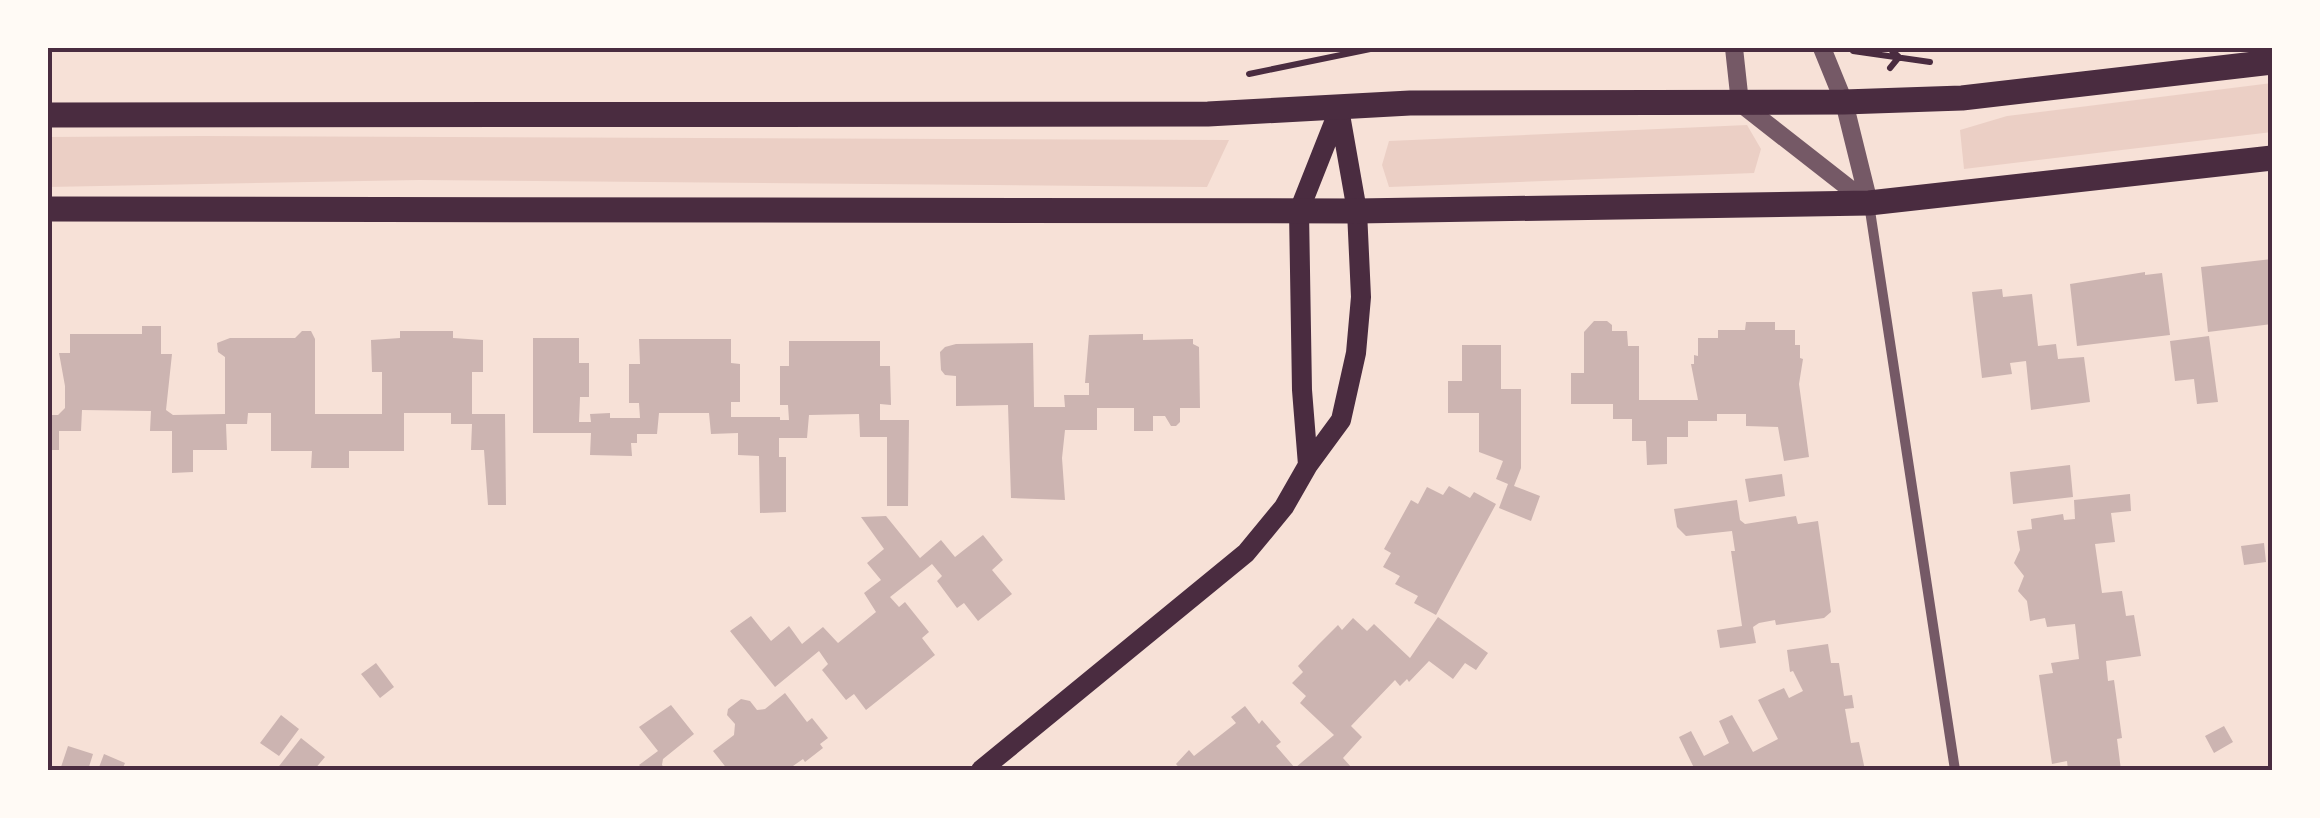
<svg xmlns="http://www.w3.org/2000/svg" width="2320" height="818" font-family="Cabin,sans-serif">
	<rect width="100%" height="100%" fill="#f7e1d7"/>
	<path fill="#ebcfc5" d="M2272 83V132L1964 169 1960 130 2007 116Z
		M1747 125 1761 149 1754 173 1389 187 1382 165 1389 141Z
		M202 136 1229 140 1207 187 419 180 48 187V137Z"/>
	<path fill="#ccb4b1" d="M2272 259V324L2208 332 2201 267Z
		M2145 272V275L2162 273 2170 335 2077 346 2070 284Z
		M2002 289 2003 297 2032 294 2038 346 2056 344 2058 359 2084 357 2090 402 2031 410 2026 361 2010 363 2012 374 1982 378 1972 292Z
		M1594 321H1607L1612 325V331H1627L1628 346H1639V400H1698L1691 364H1694V355L1698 356V338H1718V330H1745L1746 322H1775V330H1795V345H1800V358L1803 359 1799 384 1809 457 1784 461 1778 427 1746 426V414H1717V421H1688V437H1667V464L1647 465 1646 441H1632V419H1613V404H1571V373H1584V332Z
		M142 326H161V354H172L166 410 173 415 225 414V357L218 352 217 343 230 338H295L302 331H311L315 339V414H382V372H372L371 340 400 338V331H453V338L483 340V372H472V414H505L506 505H488L484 450H471L472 424H451V413H404V451H349V468H311L312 451H271V413H248L247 424H226L227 450H193V472L172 473V431H150L151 411 82 410 81 431H59V450H48V415H58L65 408V386L59 353H70V334H142Z
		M1143 334V340L1193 339V344L1199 347 1200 408H1180V422L1176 426H1171L1165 416H1153V431H1134V408H1097V430H1065L1062 458 1065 500 1011 498 1008 405 956 406V376L945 375 941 370 940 352 945 347 956 344 1033 343 1034 407H1065L1064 395H1089V383H1085L1089 335Z
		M2209 336 2218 402 2197 404 2194 379 2175 381 2170 341Z
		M533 338H579V363H589V397H580L579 422H591L590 414 610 413V418H640L639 403H629V364H640L639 339H731V363L740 364V402H731V417H780V420H789L788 405H780V366H789V341H880V366H890L891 405 880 404V420H909L908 506H887V437H860L859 414 809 415 807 438H779V457H786V512L760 513 759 456 738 455V433L711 434 709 413H659L657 434H637V443H631L632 456 590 455 591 433H533Z
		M1462 345H1501V389H1521V468L1514 486 1540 496 1531 521 1499 508 1508 484 1496 479 1503 461 1479 452V413H1448V381H1462Z
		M2070 465 2073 497 2013 504 2010 472Z
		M1782 474 1785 496 1749 502 1745 479Z
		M1449 486 1470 498 1474 492 1496 504 1436 615 1414 603 1418 596 1395 584 1400 576 1383 567 1391 553 1384 549 1411 500 1418 504 1427 487 1443 495Z
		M2130 494 2131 511 2111 513 2115 542 2095 544 2102 593 2122 591 2126 616 2134 615 2141 656 2106 661 2108 681 2114 680 2122 738 2117 739 2121 770H2068L2067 761 2052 764 2039 675 2053 673 2051 663 2079 659 2075 624 2047 627 2045 618 2030 621 2027 601 2018 591 2024 576 2014 563 2020 550 2017 531 2032 529 2031 519 2063 514 2064 520 2075 519 2074 500Z
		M1737 500 1740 520 1745 524 1796 516 1798 524 1818 521 1831 612 1824 618 1776 625 1775 620 1759 623 1753 627 1756 643 1720 648 1717 630 1742 626 1731 551H1735L1732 531 1686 536 1677 527 1674 509Z
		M886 516 920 558 941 540 955 557 983 535 1003 560 992 570 1012 594 978 621 964 603 957 608 937 581 942 576 932 564 890 597 899 607 905 602 929 632 922 638 935 655 866 710 854 694 846 700 822 670 828 664 819 651 775 687 730 631 751 616 771 641 789 626 802 644 823 627 838 643 876 612 864 593 881 580 867 563 884 549 861 517Z
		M2264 543 2266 562 2244 565 2241 546Z
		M1438 617 1488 653 1476 670 1465 663 1453 679 1429 661 1409 682 1407 679 1400 686 1395 680 1351 726 1362 737 1343 758 1352 768 1349 770H1181L1176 764 1189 750 1194 756 1236 723 1231 717 1245 706 1259 724 1262 720 1281 742 1276 746 1295 768 1334 735 1300 703 1306 696 1292 683 1303 672 1298 666 1318 645 1338 625 1342 630 1353 618 1367 631 1374 624 1410 658Z
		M1828 644 1831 663H1839L1844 696 1852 695 1854 708 1845 709 1851 743 1859 742 1865 770H1695L1679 737 1691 731 1704 756 1729 743 1719 721 1732 715 1753 752 1778 739 1758 700 1784 688 1789 698 1803 691 1793 671 1790 672 1787 650Z
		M376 663 394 687 380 698 361 674Z
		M785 693 807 722 812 718 828 738 820 744 823 748 805 762 803 759 793 766 797 770H728L713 751 734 735 735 724 727 715 728 709 741 699 750 701 757 710 765 709Z
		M671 705 694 734 663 759 662 765 666 770H644L639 765 658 751 639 727Z
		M281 715 299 729 279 756 260 743Z
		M2224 726 2233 742 2214 753 2205 736Z
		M301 738 325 757 314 770H276Z
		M68 746 93 754 88 770H60Z
		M104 754 125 763 122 770H98Z"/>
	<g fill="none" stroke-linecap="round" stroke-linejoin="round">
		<path stroke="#4a2c40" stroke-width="6" d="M1768 48H1795
			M1889 48 1899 57 1890 68
			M1853 51 1930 62
			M1249 74 1375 48"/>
		<path stroke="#755966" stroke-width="10" d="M1869 204 1955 770"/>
		<path stroke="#755966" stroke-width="18" d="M1734 48 1740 103 1868 203
			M1822 48 1844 102 1869 203"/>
		<path stroke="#4a2c40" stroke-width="20" d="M1308 465 1302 390 1299 211 1339 110
			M981 770 1246 553 1284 507 1308 465 1341 420 1356 353 1361 297 1357 211 1339 109"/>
		<path stroke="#4a2c40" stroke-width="25" d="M48 115 1208 114 1410 103 1844 102 1962 98 2272 62
			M48 209 1357 211 1869 203 2272 158"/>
	</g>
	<rect width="2320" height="818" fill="none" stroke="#fffaf5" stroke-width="100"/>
	<rect x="50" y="50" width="2220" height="718" fill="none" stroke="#4a2c40" stroke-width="4"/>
</svg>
